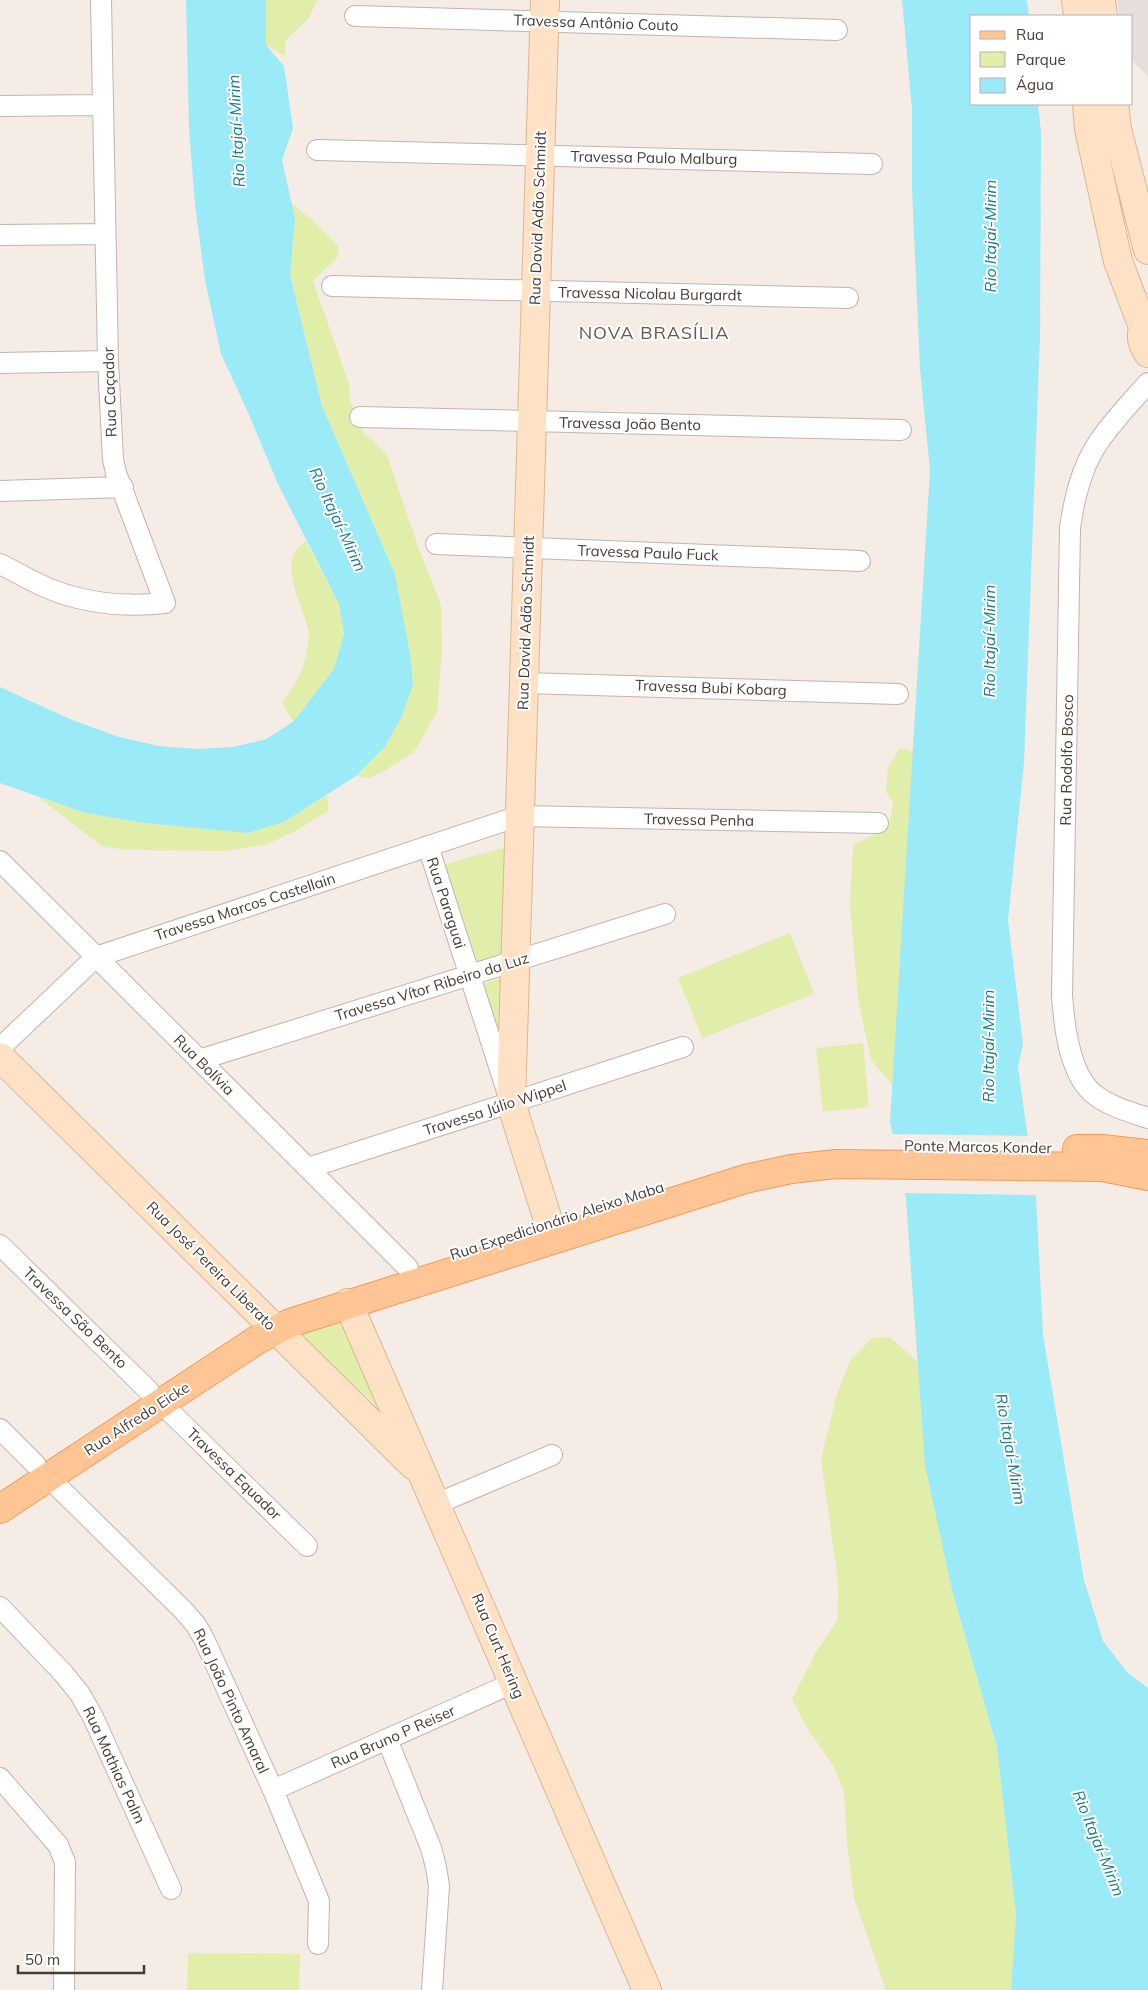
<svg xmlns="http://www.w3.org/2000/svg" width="1148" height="1990" font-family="Mulish,sans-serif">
	<rect width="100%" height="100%" fill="#f5ece6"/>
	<path fill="#e7dedb" d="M1118 0H1148V77L1132 60V16H1119Z"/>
	<path fill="#e1eeaa" d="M266 0H317L309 18 285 41V56L266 45Z
		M291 203 312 220 339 247 337 258 313 281 349 384 350 402 364 433 387 455 419 549 441 605 442 650 437 712 414 752 384 771 369 778 356 776 384 748 395 574 322 406 290 275Z
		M306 541 339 604 344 634 334 669 293 722 282 702C298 681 302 675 307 649 307 645 309 639 309 634 305 607 273 560 306 541Z
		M900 748 913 751 893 1086 871 1060 858 999 850 905 853 845 889 827 893 802 886 792 888 767Z
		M327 795 329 810 296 831 265 845 224 851 131 850 103 847 38 797 85 813 144 823 248 833 284 822Z
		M510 846 509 955 478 964 445 864Z
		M790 933 814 994 702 1038 678 978Z
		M508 976 505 1064 480 985Z
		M863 1043 869 1107 823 1112 816 1048Z
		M340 1318 385 1414 299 1333Z
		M890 1337 918 1362 921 1400 952 1590 997 1747 1016 1915 1011 1990H886L854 1898 847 1842 844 1791 834 1767 807 1728 792 1699 816 1652 837 1621 838 1598 837 1573 821 1460 836 1397 850 1361 872 1338Z
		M188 1953 300 1954 299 1990H187Z"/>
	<path fill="#9beaf8" d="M186 0H266V45L284 66 293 128 282 160 295 219 290 275 322 406 395 574 410 654 413 685 401 718 384 748 356 776 284 822 248 833 144 823 85 813 0 783V687L72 720 119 737 159 746 197 749 233 747 266 739 293 722 334 669 344 634 339 604 278 484 247 410 221 354 205 280 195 205 189 128Z
		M902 0H1027L1029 16H972V104H1038L1041 132 1040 336 1024 762 1008 920 1023 1044 1018 1067 1036 1197 1043 1335 1084 1580 1103 1641 1127 1672 1148 1688V1990H1011L1016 1915 997 1747 952 1590 925 1465 906 1199 890 1122 930 470 920 369 912 188V109Z"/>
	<path fill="#f5ece6" d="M890 1134 1030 1136 1038 1195 902 1193Z"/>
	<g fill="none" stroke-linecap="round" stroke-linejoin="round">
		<defs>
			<path id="street" d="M355 16 837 30
				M0 106 103 105
				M317 150 872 164
				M0 235 105 234
				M332 286 848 298
				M0 363 108 361
				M1148 383C1131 402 1112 422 1098 443 1081 468 1074 499 1070 528L1062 995C1064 1025 1069 1075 1095 1095 1111 1107 1130 1112 1148 1118
				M360 417 901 430
				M0 491 123 487
				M436 544 860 561
				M0 564C18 573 36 584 55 591 90 604 128 607 165 603L116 473 113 459 108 361 101 0
				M524 683 898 694
				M428 846 507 1091
				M0 861 408 1268
				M0 1048 96 957 519 816 878 823
				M199 1060 665 914
				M308 1168 683 1047
				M0 1245 149 1391
				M161 1403 307 1546
				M0 1429 36 1465
				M48 1477 183 1610 196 1625 204 1639 273 1790 319 1901 318 1944
				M436 1504 552 1455
				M0 1607 63 1673 80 1694 93 1717 171 1889
				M387 1739 431 1848 436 1867 439 1886 432 1990
				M0 1778 58 1845 65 1862 64 1990
				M273 1790 513 1683"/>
			<path id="secondary" d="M545 0 511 1103 554 1239
				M1076 0 1078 16
				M1101 0 1103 16
				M1087 104 1089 129 1118 261 1143 327
				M1114 104 1117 129 1148 250
				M1148 319C1140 330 1140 341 1148 353
				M0 1057 413 1465
				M348 1303 647 1990"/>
			<path id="primary" d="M1077 1149H1102L1148 1154
				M0 1509 257 1340 290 1323 745 1179 791 1169 836 1164 1102 1167 1148 1176"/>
		</defs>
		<use href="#street" stroke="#c4b4aa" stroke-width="22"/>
		<use href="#secondary" stroke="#ddb692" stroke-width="30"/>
		<use href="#primary" stroke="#f19b58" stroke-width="30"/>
		<use href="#street" stroke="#fff" stroke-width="20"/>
		<use href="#secondary" stroke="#ffe2c6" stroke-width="28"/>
		<use href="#primary" stroke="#ffc595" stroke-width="28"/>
	</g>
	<g text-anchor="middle" stroke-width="4" stroke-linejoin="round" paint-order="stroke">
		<g font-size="15" fill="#483b34" stroke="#fff">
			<text transform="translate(596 23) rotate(2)" y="5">Travessa Antônio Couto</text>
			<text transform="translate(654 158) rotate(1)" y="5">Travessa Paulo Malburg</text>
			<text transform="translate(538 218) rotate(-88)" y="5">Rua David Adão Schmidt</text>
			<text transform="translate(650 294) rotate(1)" y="5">Travessa Nicolau Burgardt</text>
			<text transform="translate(110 392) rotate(-92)" y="5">Rua Caçador</text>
			<text transform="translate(630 424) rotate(1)" y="5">Travessa João Bento</text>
			<text transform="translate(648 553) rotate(2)" y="5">Travessa Paulo Fuck</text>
			<text transform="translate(526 623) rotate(-88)" y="5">Rua David Adão Schmidt</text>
			<text transform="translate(711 688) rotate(2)" y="5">Travessa Bubi Kobarg</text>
			<text transform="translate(1067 760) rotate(-89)" y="5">Rua Rodolfo Bosco</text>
			<text transform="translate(699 820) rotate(1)" y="5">Travessa Penha</text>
			<text transform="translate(446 903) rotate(72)" y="5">Rua Paraguai</text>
			<text transform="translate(245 907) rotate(-18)" y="5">Travessa Marcos Castellain</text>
			<text transform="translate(432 987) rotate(-17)" y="5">Travessa Vítor Ribeiro da Luz</text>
			<text transform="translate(204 1065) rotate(45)" y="5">Rua Bolívia</text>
			<text transform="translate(495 1108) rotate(-18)" y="5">Travessa Júlio Wippel</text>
			<text transform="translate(978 1147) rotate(1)" y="5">Ponte Marcos Konder</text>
			<text transform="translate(557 1221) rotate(-18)" y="5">Rua Expedicionário Aleixo Maba</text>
			<text transform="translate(211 1266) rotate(45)" y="5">Rua José Pereira Liberato</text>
			<text transform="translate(75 1318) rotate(44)" y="5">Travessa São Bento</text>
			<text transform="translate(137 1419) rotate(-33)" y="5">Rua Alfredo Eicke</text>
			<text transform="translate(234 1474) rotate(44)" y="5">Travessa Equador</text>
			<text transform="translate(498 1646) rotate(67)" y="5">Rua Curt Hering</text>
			<text transform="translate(231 1701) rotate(65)" y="5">Rua João Pinto Amaral</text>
			<text transform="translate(393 1737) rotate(-24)" y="5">Rua Bruno P Reiser</text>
			<text transform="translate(114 1765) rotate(65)" y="5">Rua Mathias Palm</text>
		</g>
		<g font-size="16" font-style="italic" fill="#1c7a8c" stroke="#fff">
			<text transform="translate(236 131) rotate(-93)" y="6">Rio Itajaí-Mirim</text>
			<text transform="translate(990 236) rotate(-90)" y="6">Rio Itajaí-Mirim</text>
			<text transform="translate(338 519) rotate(65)" y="6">Rio Itajaí-Mirim</text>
			<text transform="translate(989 641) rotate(-90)" y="6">Rio Itajaí-Mirim</text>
			<text transform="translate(988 1046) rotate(-90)" y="6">Rio Itajaí-Mirim</text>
			<text transform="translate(1011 1449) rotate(80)" y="6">Rio Itajaí-Mirim</text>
			<text transform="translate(1099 1843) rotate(68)" y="6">Rio Itajaí-Mirim</text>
		</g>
		<g font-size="18" letter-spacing="1" fill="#6c564a" stroke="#fff">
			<text x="654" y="339">NOVA BRASÍLIA</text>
		</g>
	</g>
	<rect x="970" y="15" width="162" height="90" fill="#ffffff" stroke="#b6b1ae"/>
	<rect x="980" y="31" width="25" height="8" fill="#ffc595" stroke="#b6b1ae"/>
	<text x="1016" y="40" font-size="15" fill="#483b34">Rua</text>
	<rect x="980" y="52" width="25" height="15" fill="#e1eeaa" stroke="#b6b1ae"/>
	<text x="1016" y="65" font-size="15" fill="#483b34">Parque</text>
	<rect x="980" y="78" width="25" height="15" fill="#9beaf8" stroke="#b6b1ae"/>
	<text x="1016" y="90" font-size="15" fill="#483b34">Água</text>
	<path d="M18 1965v8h126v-8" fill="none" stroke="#483b34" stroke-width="2.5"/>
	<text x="25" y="1965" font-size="15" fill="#483b34" stroke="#ffffff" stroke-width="4" paint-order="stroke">50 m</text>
</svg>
